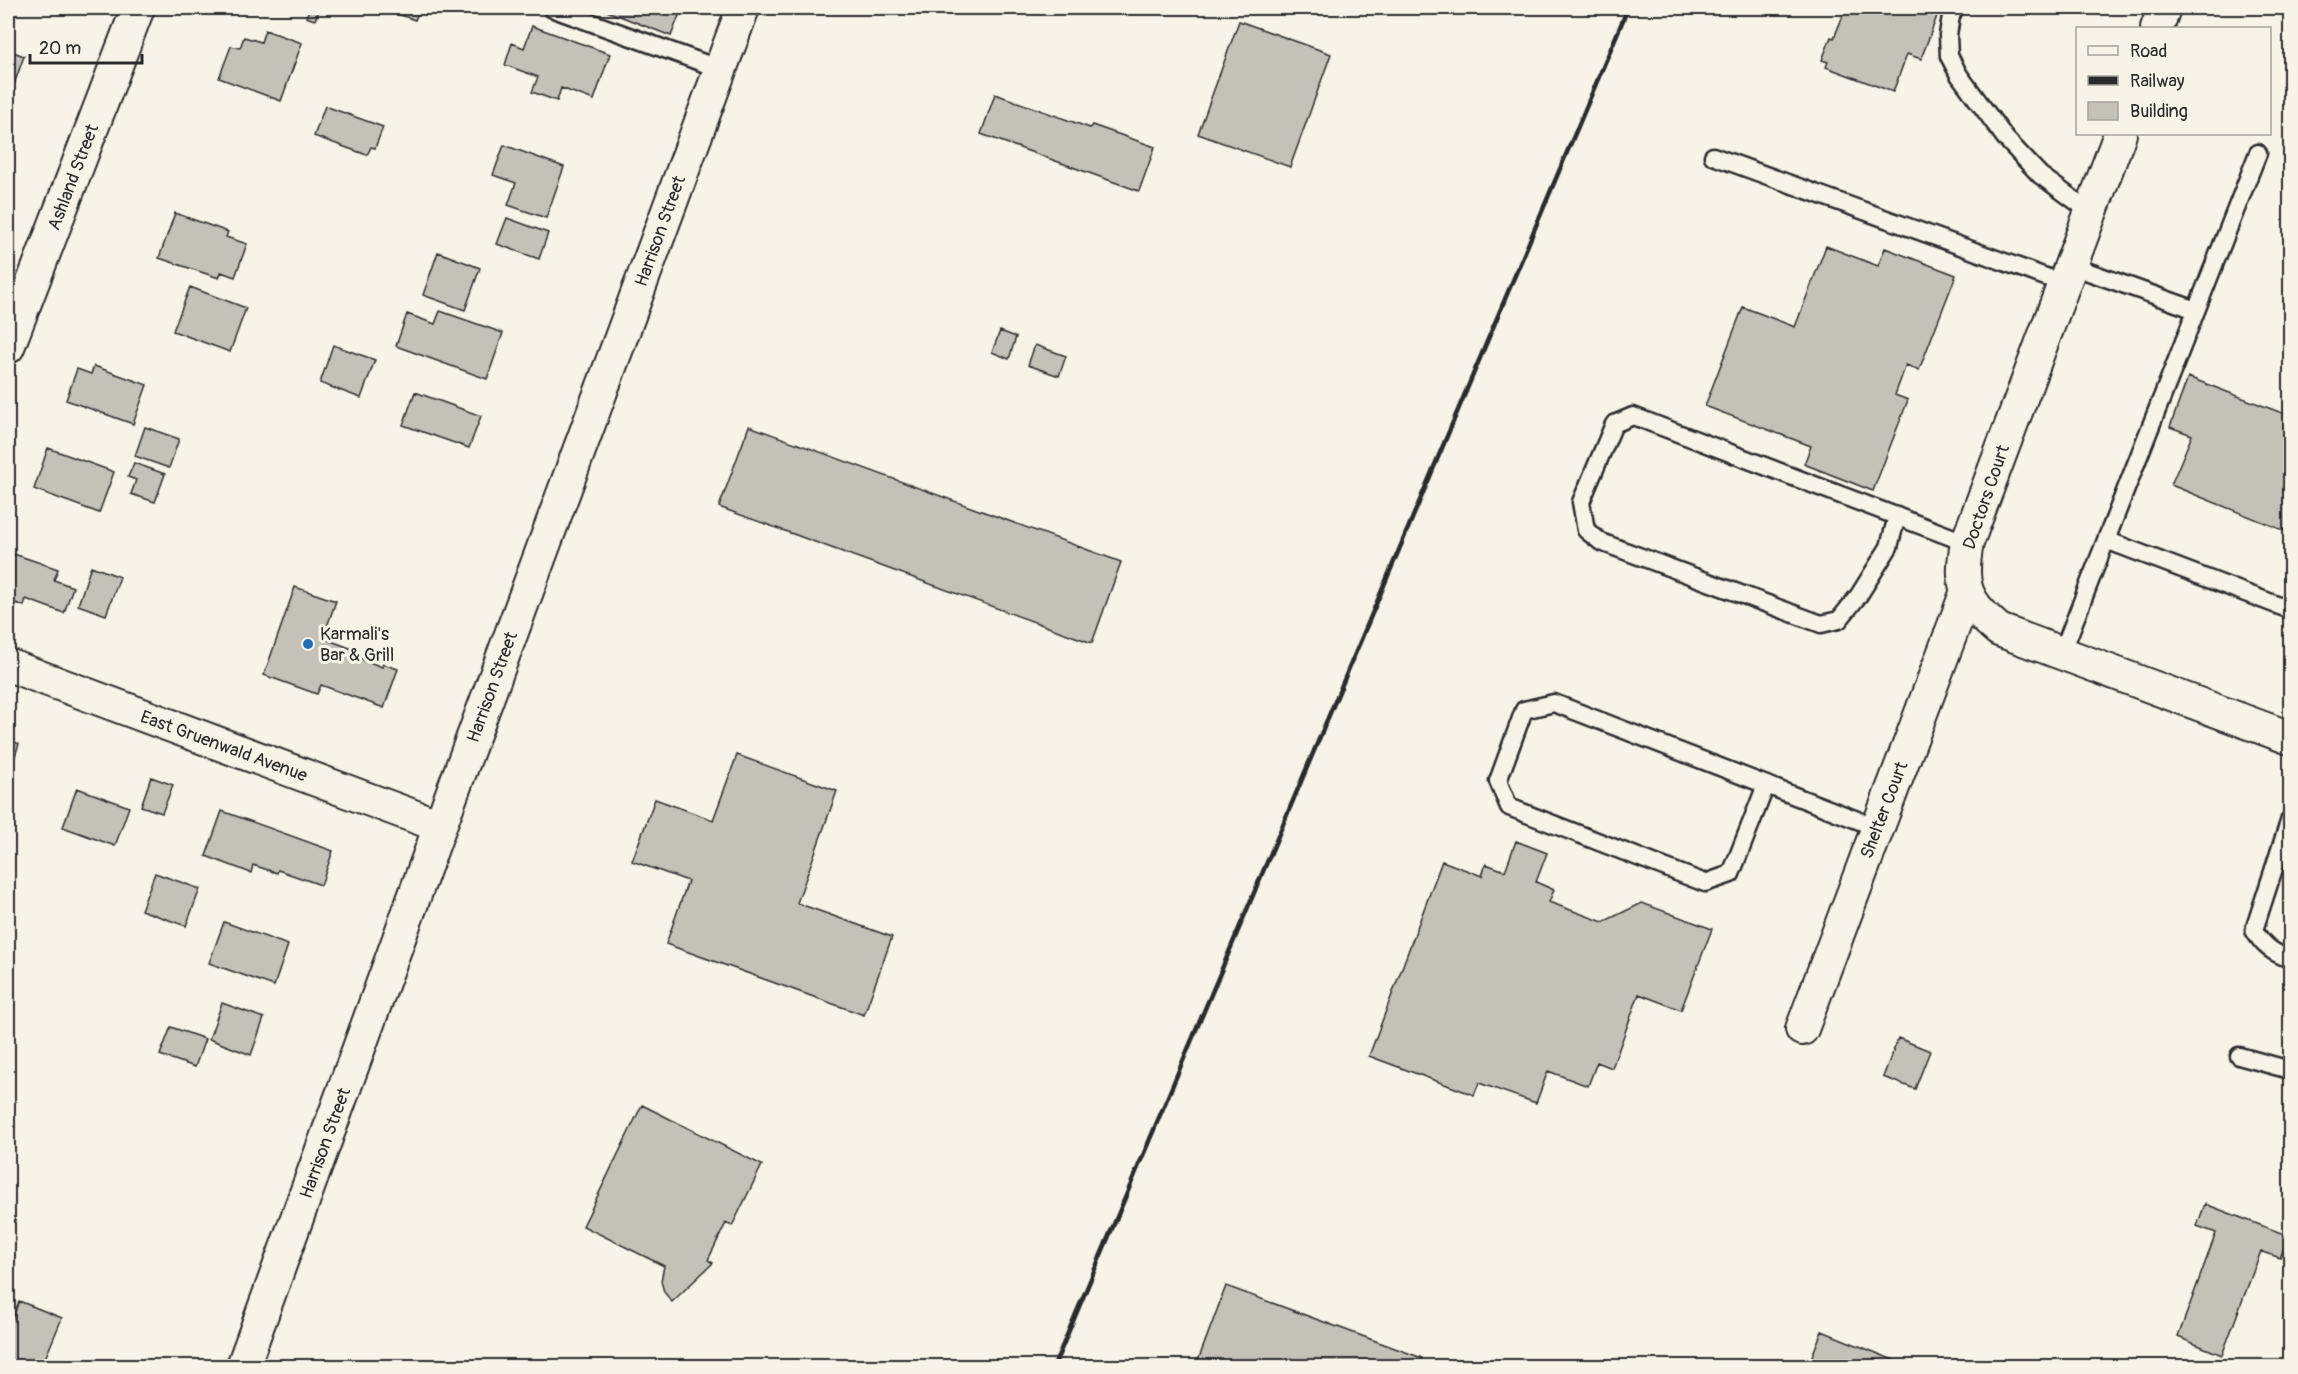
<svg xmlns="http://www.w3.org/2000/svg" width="2298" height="1374" font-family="Pangolin,sans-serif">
	<rect width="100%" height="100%" fill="#f7f3e8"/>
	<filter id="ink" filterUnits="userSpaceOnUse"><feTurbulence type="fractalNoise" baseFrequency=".0167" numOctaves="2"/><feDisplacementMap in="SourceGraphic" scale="12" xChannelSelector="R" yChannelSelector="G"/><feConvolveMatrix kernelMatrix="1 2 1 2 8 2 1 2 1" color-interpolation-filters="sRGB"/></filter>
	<g filter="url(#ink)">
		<path fill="#c4c1b9" stroke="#2b2b2b" stroke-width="1.5" d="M303 8H320L315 20 306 17 309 10Z
			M380 8H420L415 20Z
			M599 8H682L671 36Z
			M1846 8H1940L1921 59 1907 54 1893 92 1826 67 1828 62 1822 60 1831 37 1834 38Z
			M1239 21 1331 54 1290 167 1198 134Z
			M532 26 610 54 594 100 561 88 557 101 532 92 538 77 505 65 512 43 524 48Z
			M265 30 302 43 281 101 219 78 231 46 240 48 244 37 261 42Z
			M8 50 24 56 8 102Z
			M995 94 1090 128 1092 125 1155 147 1139 191 981 134Z
			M325 106 383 127 375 148 371 147 367 155 314 136Z
			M504 145 564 167 546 218 508 205 516 183 493 175Z
			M175 213 228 232 226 237 247 244 235 277 221 272 219 278 159 258Z
			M507 218 548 233 539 259 497 244Z
			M1826 246 1878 266 1885 248 1956 275 1919 370 1906 365 1895 395 1908 400 1873 491 1804 464 1811 446 1705 406 1743 307 1795 327Z
			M438 252 480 268 465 310 423 295Z
			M190 287 246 308 230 352 173 331Z
			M440 311 503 333 487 379 396 346 407 314 435 324Z
			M1000 331 1016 337 1009 359 992 352Z
			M333 345 375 360 361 398 320 383Z
			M1035 345 1066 356 1059 376 1028 365Z
			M94 366 147 385 133 424 66 400 77 369 91 374Z
			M2188 377 2290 416V533L2171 485 2192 435 2170 427Z
			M415 392 481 416 469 448 403 425Z
			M749 426 1121 562 1092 643 719 507Z
			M145 427 179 439 169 468 135 456Z
			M48 448 114 472 99 513 34 489Z
			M134 463 165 474 155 502 131 494 136 480 128 477Z
			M14 554 58 569 54 580 73 587 64 613 26 599 24 606 10 601 12 595 8 594V570Z
			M91 566 120 577 106 615 78 605Z
			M295 587 336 601 323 638 358 651 356 657 382 667 383 664 398 669 384 708 321 685 317 694 264 675Z
			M8 739 19 744 8 777Z
			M737 755 837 791 797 903 892 937 864 1015 666 944 688 881 632 861 655 799 713 820Z
			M151 777 173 785 162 813 141 806Z
			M77 788 129 807 115 846 63 827Z
			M222 811 333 851 321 885 278 870 277 873 253 865 251 873 206 856Z
			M1516 841 1547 853 1536 882 1554 890 1549 902 1603 922 1642 903 1712 929 1681 1010 1639 994 1612 1068 1597 1062 1588 1086 1548 1071 1536 1103 1479 1083 1474 1095 1369 1056 1442 861 1482 876 1486 864 1505 871Z
			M155 873 200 889 186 926 141 910Z
			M224 922 288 945 274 986 209 963Z
			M222 1003 264 1018 251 1055 209 1039Z
			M171 1027 205 1039 195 1067 160 1055Z
			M1898 1038 1930 1051 1915 1089 1883 1077Z
			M642 1105 762 1165 732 1226 726 1223 708 1260 713 1263 672 1302 664 1292 661 1281 664 1266 583 1226Z
			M2205 1204 2289 1236 2280 1258 2261 1251 2222 1355 2178 1337 2216 1233 2197 1226Z
			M1226 1286 1422 1358 1419 1366H1196Z
			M19 1301 62 1318 42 1366H8V1330Z
			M1822 1331 1901 1363 1900 1366H1808Z"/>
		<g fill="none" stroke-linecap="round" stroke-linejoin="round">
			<defs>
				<path id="lane" d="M551 8 720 69
					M1955 8 1951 16 1948 35 1949 56 1959 75 2006 139 2040 175 2092 213
					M2258 153 2106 540 2290 610
					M1713 156 2065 284
					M2072 266 2196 310
					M1897 516 1889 547 1859 595 1839 620 1821 624 1601 542 1586 530 1581 502 1614 424 1633 416 1967 543
					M2062 653 2106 540
					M1766 785 1731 874 1705 883 1509 807 1498 781 1524 710 1554 703 1878 828
					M2290 819 2254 930C2263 946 2273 953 2290 959
					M2239 1056 2290 1070"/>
				<path id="street" d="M2157 28 2164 8
					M2120 134 1967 543C1959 585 1965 602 1999 630L2290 738
					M8 347 138 8
					M8 665 440 826
					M1802 1029 1967 591
					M243 1366 440 826 743 8"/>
			</defs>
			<use href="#lane" stroke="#2b2b2b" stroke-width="21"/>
			<use href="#street" stroke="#2b2b2b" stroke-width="36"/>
			<use href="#lane" stroke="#f7f3e8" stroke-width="16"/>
			<use href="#street" stroke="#f7f3e8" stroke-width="32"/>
			<path stroke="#2b2b2b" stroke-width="4.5" d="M1054 1366 1628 8"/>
		</g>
	</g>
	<circle fill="#1f6fb2" stroke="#f7f3e8" stroke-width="2" cx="308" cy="644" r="6"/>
	<g text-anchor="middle" stroke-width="6" stroke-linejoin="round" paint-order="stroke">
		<g font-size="18" fill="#2b2b2b" stroke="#f7f3e8">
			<text transform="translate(73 177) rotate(-69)" y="6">Ashland Street</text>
			<text transform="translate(660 231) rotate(-70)" y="6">Harrison Street</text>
			<text transform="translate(1986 497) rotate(-71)" y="6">Doctors Court</text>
			<text transform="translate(492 687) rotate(-70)" y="6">Harrison Street</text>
			<text transform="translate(224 746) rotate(20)" y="6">East Gruenwald Avenue</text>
			<text transform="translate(1884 810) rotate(-69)" y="6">Shelter Court</text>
			<text transform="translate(325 1143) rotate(-70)" y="6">Harrison Street</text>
		</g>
		<g font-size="18" fill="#2b2b2b" stroke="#f7f3e8" text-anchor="start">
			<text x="320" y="640">Karmali's<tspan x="320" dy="21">Bar &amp; Grill</tspan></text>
		</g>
	</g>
	<rect width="2298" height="1374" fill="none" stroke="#f7f3e8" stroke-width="30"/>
	<rect x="15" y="15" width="2268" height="1344" fill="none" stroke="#2b2b2b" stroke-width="2" filter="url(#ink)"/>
	<rect x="2076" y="27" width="195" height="108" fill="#f7f3e8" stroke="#a5a39c" stroke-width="1.5"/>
	<rect x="2088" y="46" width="30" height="9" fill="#f7f3e8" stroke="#a5a39c" stroke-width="1.5"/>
	<text x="2130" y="57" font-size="18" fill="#2b2b2b">Road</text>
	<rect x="2088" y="76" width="30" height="9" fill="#2b2b2b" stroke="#a5a39c" stroke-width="1.5"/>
	<text x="2130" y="87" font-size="18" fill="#2b2b2b">Railway</text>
	<rect x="2088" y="102" width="30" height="18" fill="#c4c1b9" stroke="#a5a39c" stroke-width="1.5"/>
	<text x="2130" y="117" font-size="18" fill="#2b2b2b">Building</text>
	<path d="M30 54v9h112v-9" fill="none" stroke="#2b2b2b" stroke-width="3"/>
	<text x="39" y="54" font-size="18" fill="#2b2b2b" stroke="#f7f3e8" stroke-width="4.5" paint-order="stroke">20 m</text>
</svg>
